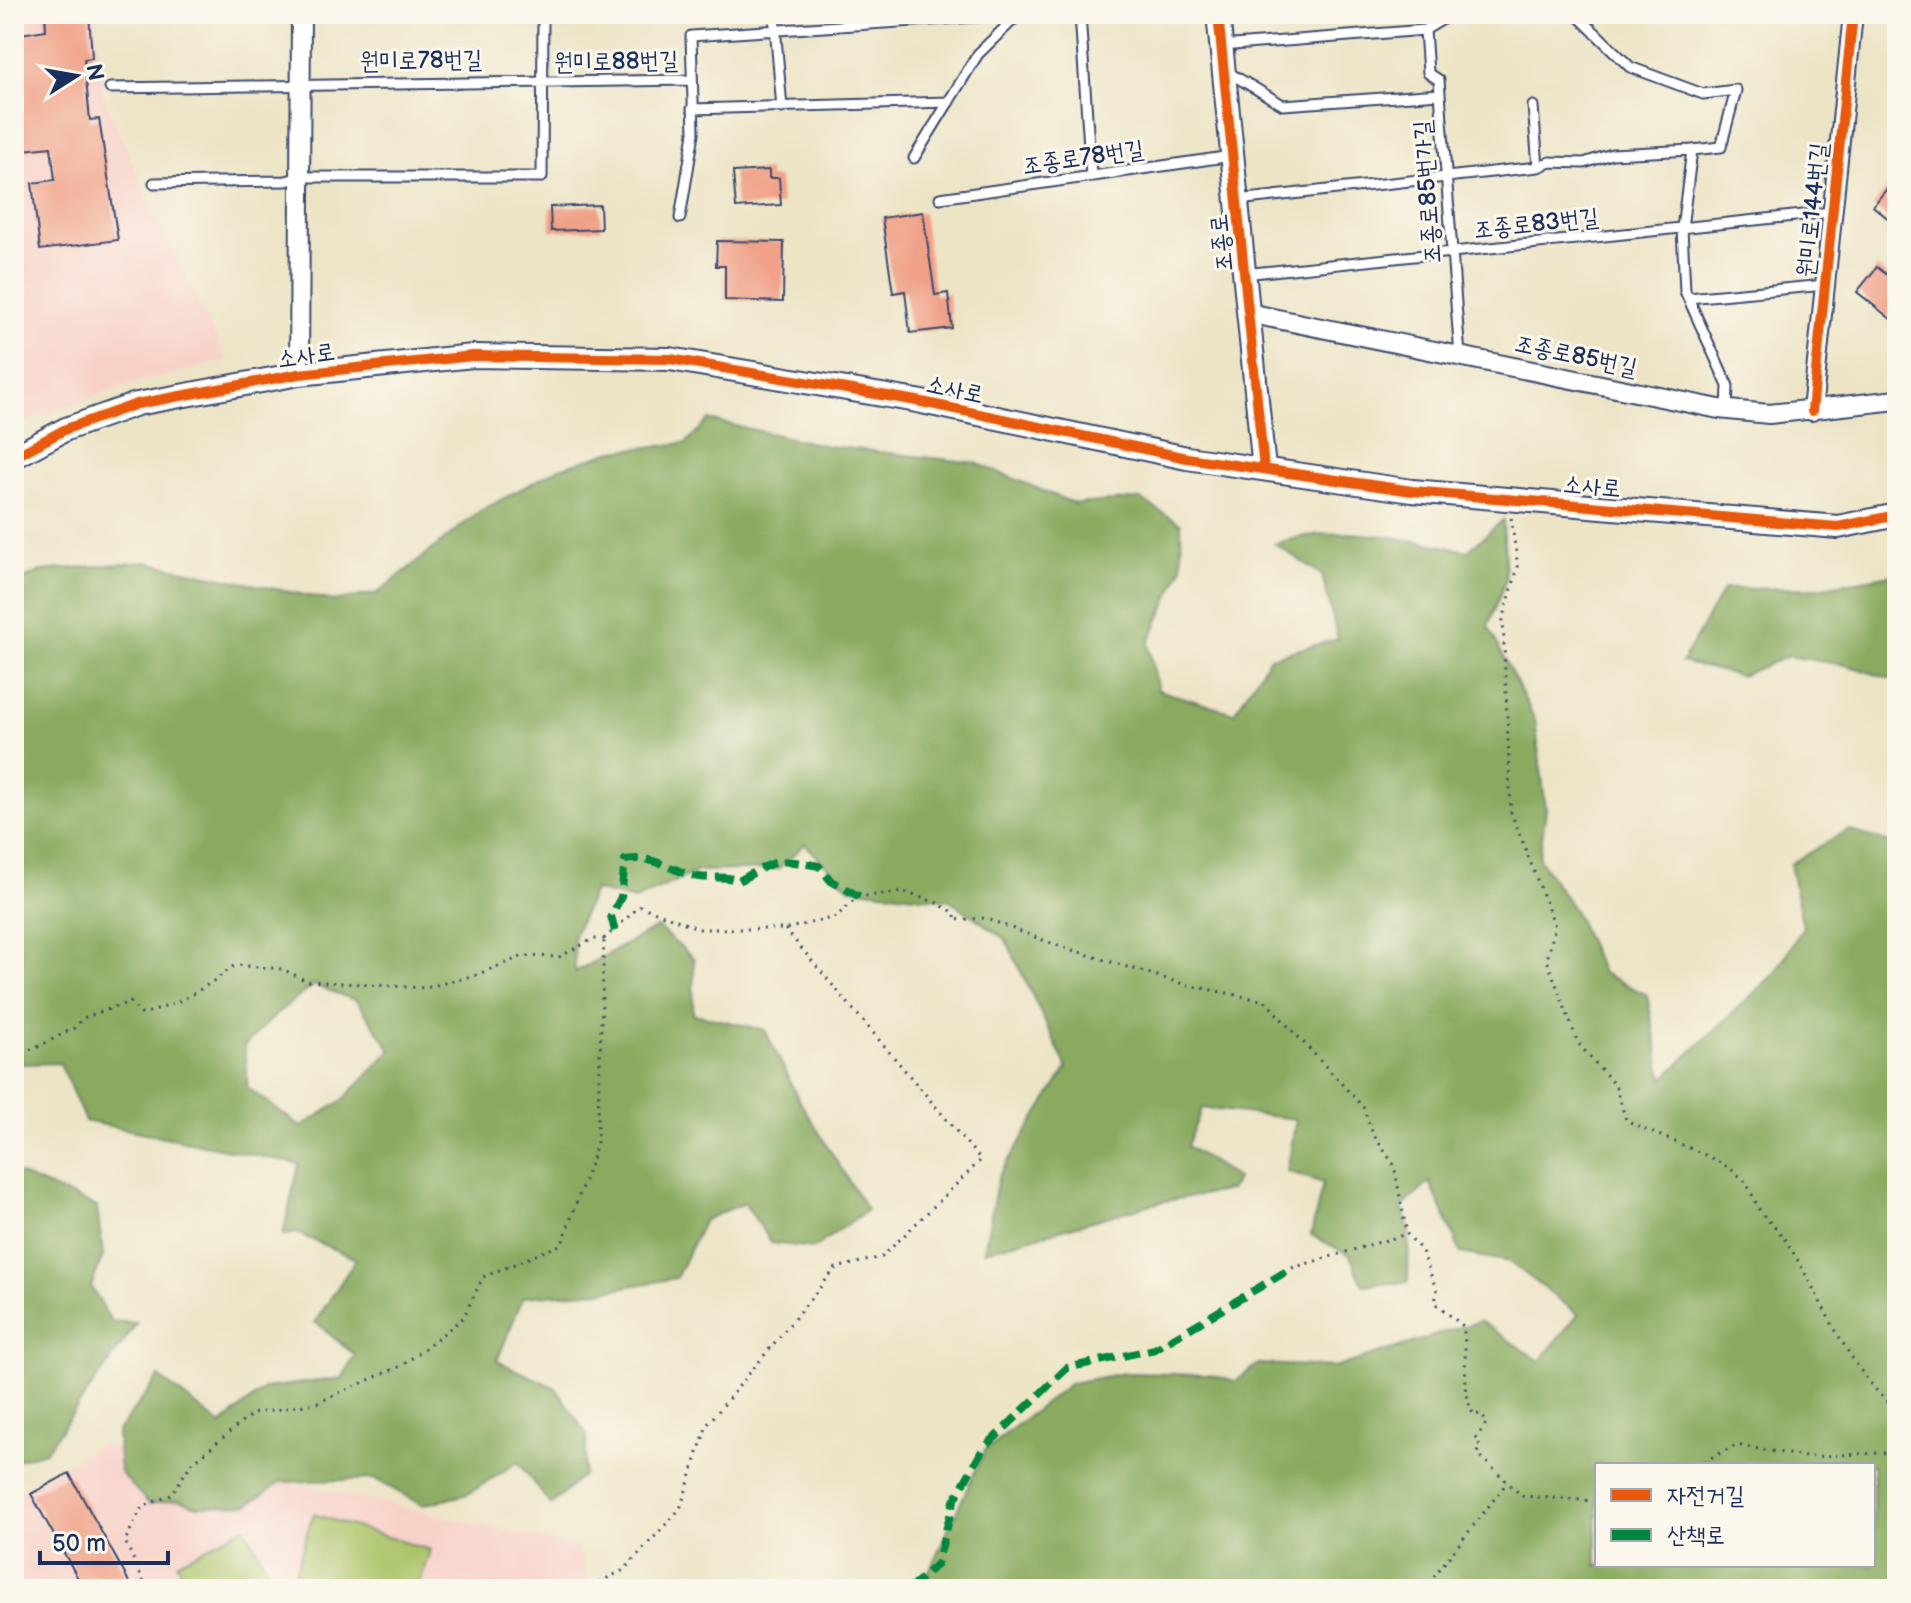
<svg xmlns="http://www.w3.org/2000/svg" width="1911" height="1603" font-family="'Balsamiq Sans','Poor Story',sans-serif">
	<rect width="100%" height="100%" fill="#fbf7ec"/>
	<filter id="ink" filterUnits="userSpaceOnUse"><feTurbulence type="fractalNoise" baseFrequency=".0125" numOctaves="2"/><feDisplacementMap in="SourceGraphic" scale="16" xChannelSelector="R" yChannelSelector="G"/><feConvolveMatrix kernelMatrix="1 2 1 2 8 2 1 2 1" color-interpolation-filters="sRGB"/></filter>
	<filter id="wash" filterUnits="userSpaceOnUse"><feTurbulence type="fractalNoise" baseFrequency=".006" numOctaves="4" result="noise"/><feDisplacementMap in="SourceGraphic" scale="32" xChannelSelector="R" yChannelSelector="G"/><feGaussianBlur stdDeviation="1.8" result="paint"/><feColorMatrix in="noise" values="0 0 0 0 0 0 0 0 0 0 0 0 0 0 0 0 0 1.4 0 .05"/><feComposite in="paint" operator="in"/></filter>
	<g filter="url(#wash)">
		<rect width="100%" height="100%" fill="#ede4c6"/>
		<path fill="#f7d1c8" d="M14 14H94L103 94 149 201 227 361 126 385 26 422 14 431Z
			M99 1445 352 1496 578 1547 590 1589H14V1496Z"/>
		<path fill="#acc46a" stroke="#647a64" stroke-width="2" d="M313 1514 430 1550 418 1589H290Z
			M245 1527 277 1589H190L177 1563Z"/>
		<path fill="#89aa5e" stroke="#526c5e" stroke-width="2" fill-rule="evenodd" d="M709 420 827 446 976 463 1075 504 1140 499 1181 524 1182 568 1148 644 1158 690 1234 713 1270 657 1338 639 1322 575 1275 544C1337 522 1405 539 1468 551L1503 520 1506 579 1488 626 1535 720 1546 810 1539 859 1574 910 1602 973 1647 995 1663 1079 1775 973 1803 927 1790 864 1848 830 1897 845V1589H917L923 1584 985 1450 1071 1383 1125 1373 1209 1375 1236 1381 1258 1364 1337 1367 1480 1321 1540 1361 1578 1314 1510 1262 1461 1253 1430 1182 1402 1207 1409 1230 1408 1282 1363 1285 1350 1255 1311 1235 1323 1183 1287 1171 1296 1119 1202 1108 1187 1146 1237 1178 1230 1190 1160 1202 984 1251 998 1177 1067 1068 1006 940 950 900 849 888 805 844 778 869 698 871 635 900 594 890 574 935 575 972 657 927 694 959 693 1014 765 1030 800 1102 867 1210 814 1248 772 1243 744 1203 704 1220 676 1278 601 1291 523 1297 497 1361 556 1388 587 1435 584 1474 551 1505 518 1462 468 1494 422 1505 375 1479 281 1482 247 1505 197 1506 178 1500 149 1504 120 1472 117 1432 159 1377 221 1425 265 1388 342 1378 355 1355 315 1322 356 1259 297 1233 283 1235 299 1164 85 1121 60 1063 14 1064V584L41 571 145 562 334 601 378 593 480 511 560 468 613 451 686 443ZM314 985 357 1001 391 1050 343 1100 301 1127 248 1088 244 1046 281 1010ZM1597 1465H1873V1565H1597Z
			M1897 574V681L1846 665 1788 656 1741 676 1682 662 1724 589 1818 588Z
			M14 1172 97 1207 103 1256 91 1287 111 1321 137 1323 45 1452 14 1461Z"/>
		<g id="blocks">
			<path fill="#f0a188" d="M45 14H89L92 58 84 59 90 120 99 119 118 240 40 250 32 183 55 180 51 147 14 151V35L46 30Z
				M769 170V178H779L781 205 736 208 733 172Z
				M1897 176V226L1873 206Z
				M600 205 601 229 551 231 550 207Z
				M923 212 935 295 948 293 952 328 910 333 905 291 893 293 882 218Z
				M717 241 784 242 783 302 725 300V266H716Z
				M1877 267 1897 283V324L1857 292Z
				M69 1473 133 1589H84L31 1494Z"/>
		</g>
	</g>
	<g filter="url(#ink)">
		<use href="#blocks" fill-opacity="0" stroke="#3a4a6e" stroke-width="2"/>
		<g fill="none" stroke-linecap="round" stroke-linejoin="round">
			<defs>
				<path id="service" d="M774 14 782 108
					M1080 14 1091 176
					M1576 14 1630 67 1703 94 1736 90 1721 147 1692 150 1682 228 1685 291 1728 386 1727 410
					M1425 30 1428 73 1439 80 1460 356
					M1221 46 1425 30 1451 14
					M1226 71 1283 105 1440 94
					M110 88 691 80
					M1533 106 1538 167
					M692 109 949 102
					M914 158 978 54 1019 14
					M154 183 286 181 300 177H542L543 14
					M940 198 1232 156
					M1237 200 1538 167 1550 162 1584 163 1612 154 1692 150
					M680 218 694 133 691 36 1019 14
					M1244 274 1832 212
					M1688 298 1825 285"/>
				<path id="minor" d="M1248 313 1719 409 1769 414 1897 400
					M299 374 301 14
					M1812 411 1853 14"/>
				<path id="tertiary" d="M1218 14 1264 469
					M14 457 66 429 137 404 299 374 473 356 670 359 917 401 1187 458 1412 491 1838 527 1897 515"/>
			</defs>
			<use href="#service" stroke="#3a4a6e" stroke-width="13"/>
			<use href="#minor" stroke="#3a4a6e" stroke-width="22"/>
			<use href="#tertiary" stroke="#3a4a6e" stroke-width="26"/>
			<path stroke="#3a4a6e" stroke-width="3" stroke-dasharray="2 6" stroke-linecap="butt" d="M1511 518 1518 567 1503 620 1511 812 1555 926 1547 960 1578 1043 1615 1085 1626 1120C1656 1137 1726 1157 1745 1182 1751 1190 1754 1200 1759 1209 1767 1221 1779 1230 1786 1241 1821 1295 1847 1370 1897 1410
				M604 939 640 906 700 929H785L836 917 857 897 903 892 935 902 955 913V920L985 918 1056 945 1183 984 1265 1001 1363 1107 1373 1134 1394 1165 1407 1234 1422 1251 1437 1291 1435 1303 1463 1326C1468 1351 1461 1396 1474 1415L1480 1414 1487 1422 1475 1440 1480 1445 1478 1454 1522 1496 1597 1501
				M14 1051 34 1049 74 1028 83 1018 130 1002 141 1014C176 1007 207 987 235 965L282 969 307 981 425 988 476 975 523 956 559 957 593 939H604
				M1292 1268 1407 1234
				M1697 1465 1736 1445 1806 1457 1897 1452
				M147 1589 125 1541 142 1507 171 1495 191 1464 252 1414 316 1403 403 1365 463 1318 483 1277 562 1244 597 1144 604 939
				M585 1589 624 1570 680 1509 707 1425 836 1268 882 1257 981 1160 785 929
				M1424 1589 1506 1484"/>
			<use href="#service" stroke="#fff" stroke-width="9"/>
			<use href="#minor" stroke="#fff" stroke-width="18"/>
			<use href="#tertiary" stroke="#fff" stroke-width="22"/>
			<path stroke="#00873e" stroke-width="8" stroke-dasharray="16 8" stroke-linecap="butt" d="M615 931 611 916 621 897 625 860C660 855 670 872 700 877 714 879 725 875 739 881 778 859 775 858 819 866L831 881 860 897
				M910 1589 937 1564 954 1501 983 1449 1067 1368 1155 1349 1292 1268"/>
			<defs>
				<path id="cycleway" d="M1218 14 1264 469
					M1812 411 1853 14
					M14 457 66 429 137 404 299 374 473 356 670 359 917 401 1187 458 1412 491 1838 527 1897 515"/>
			</defs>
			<use href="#cycleway" stroke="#fbf7ec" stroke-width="15"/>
			<use href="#cycleway" stroke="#e8590c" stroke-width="10"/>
		</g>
	</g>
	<g text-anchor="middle" stroke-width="6" stroke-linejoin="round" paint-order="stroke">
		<g font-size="24" fill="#1b2f5e" stroke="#fbf7ec">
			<text transform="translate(421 60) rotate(-1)" y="8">원미로78번길</text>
			<text transform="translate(616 61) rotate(-1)" y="8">원미로88번길</text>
			<text transform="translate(1083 157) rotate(-8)" y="8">조종로78번길</text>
			<text transform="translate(1427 192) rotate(-94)" y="8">조종로85번가길</text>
			<text transform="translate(1812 210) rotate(-84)" y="8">원미로144번길</text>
			<text transform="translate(1536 223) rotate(-6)" y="8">조종로83번길</text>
			<text transform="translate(1221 243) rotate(-96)" y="8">조종로</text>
			<text transform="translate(306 355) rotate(-8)" y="8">소사로</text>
			<text transform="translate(1576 355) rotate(12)" y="8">조종로85번길</text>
			<text transform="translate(955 389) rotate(12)" y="8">소사로</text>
			<text transform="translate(1592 486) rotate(5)" y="8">소사로</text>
		</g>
	</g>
	<rect width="1911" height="1603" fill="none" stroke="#fbf7ec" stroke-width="48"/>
	<rect x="1595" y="1463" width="280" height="104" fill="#fbf7ec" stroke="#a1a7b3" stroke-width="2"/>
	<rect x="1611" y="1489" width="40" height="12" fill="#e8590c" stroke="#a1a7b3" stroke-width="2"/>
	<text x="1667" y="1503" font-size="24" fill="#1b2f5e">자전거길</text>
	<rect x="1611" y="1529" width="40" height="12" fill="#00873e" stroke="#a1a7b3" stroke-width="2"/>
	<text x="1667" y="1543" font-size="24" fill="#1b2f5e">산책로</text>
	<g transform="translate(76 76) rotate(79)" stroke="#fbf7ec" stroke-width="6" paint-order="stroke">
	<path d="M0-6L14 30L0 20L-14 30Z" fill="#1b2f5e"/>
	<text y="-12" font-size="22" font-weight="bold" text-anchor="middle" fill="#1b2f5e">N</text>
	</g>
	<path d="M40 1551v12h128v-12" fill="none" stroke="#1b2f5e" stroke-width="4"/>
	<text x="52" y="1551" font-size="24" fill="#1b2f5e" stroke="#fbf7ec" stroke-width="6" paint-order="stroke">50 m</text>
</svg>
